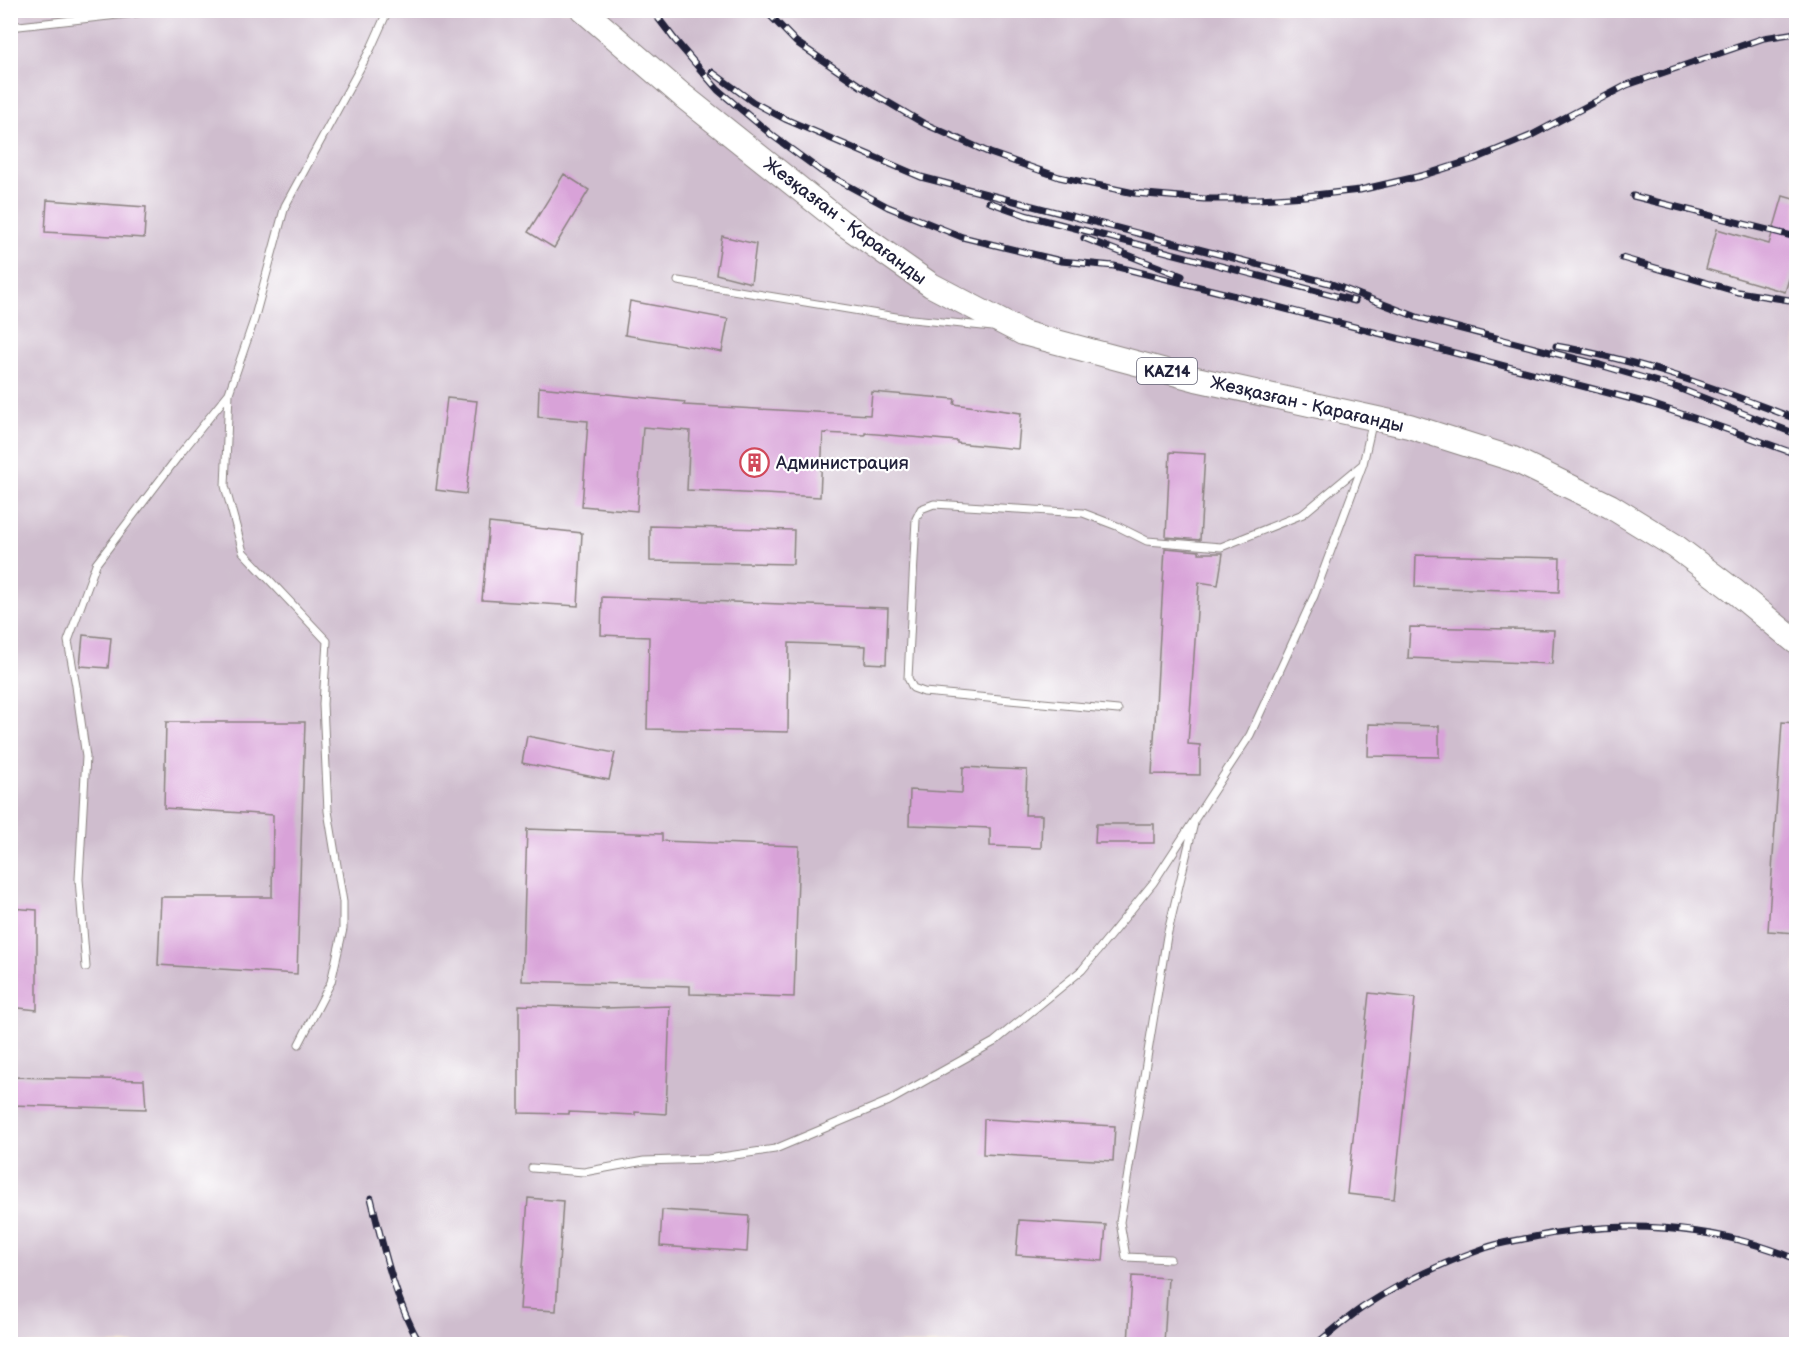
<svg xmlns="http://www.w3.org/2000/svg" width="1807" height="1355" font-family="'Balsamiq Sans',sans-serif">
	<rect width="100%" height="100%" fill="#fff"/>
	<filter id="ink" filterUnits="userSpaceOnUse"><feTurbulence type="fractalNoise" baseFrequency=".0167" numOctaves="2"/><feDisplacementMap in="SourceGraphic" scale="12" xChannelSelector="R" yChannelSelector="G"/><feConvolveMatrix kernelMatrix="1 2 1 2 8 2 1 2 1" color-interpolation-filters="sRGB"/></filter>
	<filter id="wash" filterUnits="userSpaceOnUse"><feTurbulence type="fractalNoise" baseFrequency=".008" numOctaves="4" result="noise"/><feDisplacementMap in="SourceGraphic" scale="24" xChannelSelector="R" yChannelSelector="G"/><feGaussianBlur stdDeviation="1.35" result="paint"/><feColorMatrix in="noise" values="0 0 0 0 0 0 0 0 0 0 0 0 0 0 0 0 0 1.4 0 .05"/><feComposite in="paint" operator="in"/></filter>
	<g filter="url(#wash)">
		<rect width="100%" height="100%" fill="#f3e1c6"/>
		<path fill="#cfbdce" d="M11 11H1796V1344H11Z"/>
		<g id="blocks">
			<path fill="#d8a2d8" d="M564 174 589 190 554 248 528 232Z
				M1783 196 1797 200V253L1785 292 1706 269 1717 229 1769 244Z
				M47 200 146 207 144 238 45 232Z
				M722 236 756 244 751 283 716 274Z
				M630 301 728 319 722 352 625 335Z
				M539 387 685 402 684 405 870 415 872 392 955 399 954 404 1021 413 1018 449 957 443V441L865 433V435L823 433 820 497 687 490 690 431 643 427 637 511 582 506 588 421 538 417Z
				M447 398 477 401 466 494 436 490Z
				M1170 452 1205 454 1200 540 1166 537Z
				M489 523 582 533 578 606 482 600Z
				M650 526 794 530 793 564 650 561Z
				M1165 548 1199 551V553H1223L1218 585 1199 582 1188 744 1200 745V775L1152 774Z
				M1416 555 1560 558 1559 592 1415 587Z
				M602 597 888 608 886 664 865 663 866 646 789 643 788 732 647 729 649 637 601 635Z
				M1410 627 1554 630 1552 664 1408 658Z
				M83 635 111 638 108 668 80 666Z
				M166 722H305L297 974 158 965 161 897H272L273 815 164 808Z
				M1782 722 1797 723V933L1768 931Z
				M1369 724 1439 726V757L1368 756Z
				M527 736 615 753 609 780 522 763Z
				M963 767 1027 770 1025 815H1042L1041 848 990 846V828L909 825 910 790 962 793Z
				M1096 824H1154V843H1095Z
				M527 829 662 834V841L799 846 794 997 690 994V986L522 981Z
				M10 908 37 910V1010L10 1007Z
				M1369 993 1415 998 1394 1199 1347 1194Z
				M519 1005 605 1008 670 1006 666 1114 635 1112V1115L569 1112V1114L519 1113Z
				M10 1077 144 1080 146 1109 10 1105Z
				M984 1119 1115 1126 1113 1161 983 1154Z
				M528 1198 563 1201 556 1311 520 1309Z
				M662 1210 749 1216 747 1252 660 1246Z
				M1019 1220 1106 1225 1103 1261 1016 1255Z
				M1132 1276 1168 1278 1164 1344H1128Z"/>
		</g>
	</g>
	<g filter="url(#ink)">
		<use href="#blocks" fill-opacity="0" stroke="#8a8280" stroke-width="1.5"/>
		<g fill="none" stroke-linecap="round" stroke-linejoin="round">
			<defs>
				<path id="service" d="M10 27 163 10
					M678 281 902 318 993 327
					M1118 710 924 692 913 688 908 678 916 519 921 509 934 504 1083 513 1117 526 1147 541 1221 547 1303 514 1363 464 1372 424
					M86 967 79 879 86 757 76 686 68 641 96 564 180 454 229 393
					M299 1044 331 982 343 929V902L328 811 323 704 327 641 243 552 225 486 229 393 254 320 285 206 371 48 388 10
					M532 1168 584 1172 644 1161 708 1159 775 1149 889 1101 994 1042 1082 970 1153 883 1250 735 1314 596 1363 464
					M1170 1259 1126 1257 1120 1222 1167 936 1194 823"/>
				<path id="trunk" d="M583 10 683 96 840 221 931 285 1023 333 1196 379 1409 426 1513 459 1610 506 1675 546 1733 590 1796 642"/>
			</defs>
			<use href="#service" stroke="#8a8280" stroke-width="9"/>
			<use href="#trunk" stroke="#8a8280" stroke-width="26"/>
			<use href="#service" stroke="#fff" stroke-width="7"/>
			<use href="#trunk" stroke="#fff" stroke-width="24"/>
			<defs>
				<path id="rail" d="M652 10 675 40 718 90 773 136 821 171 888 207 962 237 1061 261 1114 266 1232 295 1651 404 1706 422 1796 454
					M765 10 796 42 862 87 923 123 990 153 1059 177 1134 193 1204 199H1258L1305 196 1360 190 1421 176 1475 159 1530 136 1627 85 1764 38 1796 33
					M712 72 753 102 785 119 921 177 1291 273 1329 283 1422 319
					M1633 196 1796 237
					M989 202 1031 217
					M1025 215 1355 301
					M1084 238 1182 276
					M1622 258 1738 292 1796 301
					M1792 270 1796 271
					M1416 317 1600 365 1678 388 1796 434
					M1556 346C1640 360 1718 389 1796 419
					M371 1198C384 1250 394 1298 420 1344
					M1316 1344C1331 1332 1346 1319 1362 1308 1400 1283 1442 1263 1485 1248 1499 1243 1514 1241 1529 1238 1618 1219 1712 1224 1796 1259"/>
			</defs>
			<use href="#rail" stroke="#22223b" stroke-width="7"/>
			<use href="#rail" stroke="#fff" stroke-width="4.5" stroke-dasharray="14" stroke-linecap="butt"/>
		</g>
	</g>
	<defs>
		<symbol id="building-ring" viewBox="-11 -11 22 22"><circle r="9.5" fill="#fff" stroke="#d1495b" stroke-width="1.5"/><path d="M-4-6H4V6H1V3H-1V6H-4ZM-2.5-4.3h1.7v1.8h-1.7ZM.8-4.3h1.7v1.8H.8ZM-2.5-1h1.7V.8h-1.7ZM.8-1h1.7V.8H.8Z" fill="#d1495b"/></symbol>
	</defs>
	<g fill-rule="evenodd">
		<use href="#building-ring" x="738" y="446" width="33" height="33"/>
	</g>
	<g text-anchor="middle" stroke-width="4.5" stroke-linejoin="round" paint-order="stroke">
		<rect fill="#fff" stroke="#646476" stroke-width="1.5" x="1137" y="358" width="60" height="26" rx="4.5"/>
		<g font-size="16" font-weight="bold" fill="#22223b">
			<text x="1167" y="377">KAZ14</text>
		</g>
		<g font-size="18" fill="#22223b" stroke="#fff">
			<text transform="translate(845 221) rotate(37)" y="6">Жезқазған - Қарағанды</text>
			<text transform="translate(1307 404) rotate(13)" y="6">Жезқазған - Қарағанды</text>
		</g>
		<g font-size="18" fill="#22223b" stroke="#fff" text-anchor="start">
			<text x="776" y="469">Администрация</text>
		</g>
	</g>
	<rect width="1807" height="1355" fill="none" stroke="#fff" stroke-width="36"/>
</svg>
